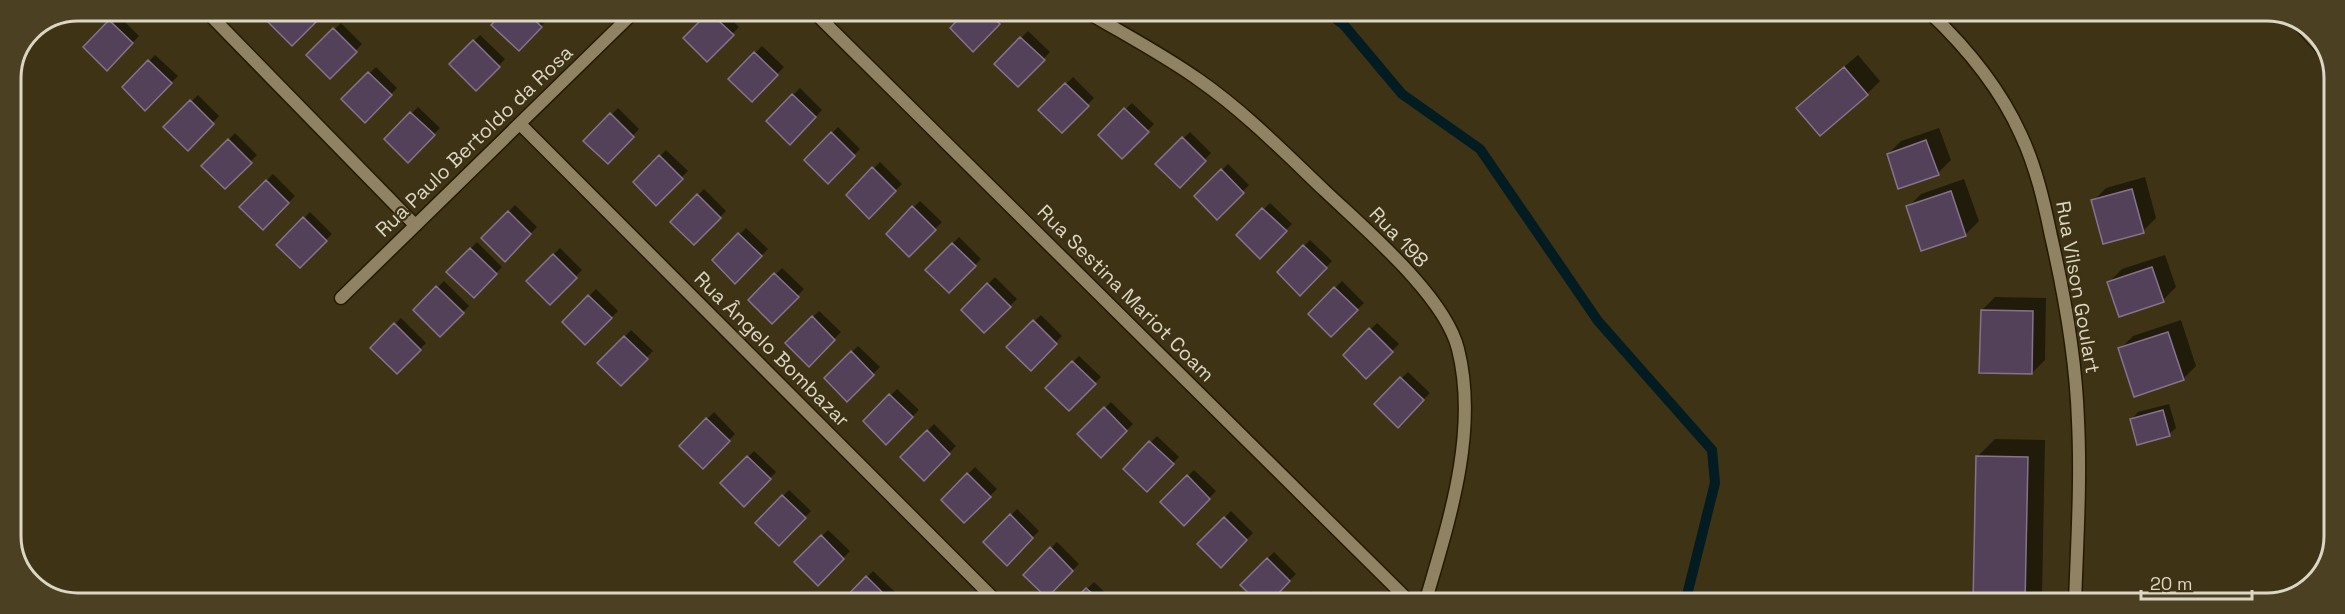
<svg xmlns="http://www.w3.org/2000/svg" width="2345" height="614" font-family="'Space Grotesk',sans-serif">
	<rect width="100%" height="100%" fill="#3e3314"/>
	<path fill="#0007" d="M281 11H324L292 44 270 22Z
		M507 11H538L547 20 519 49 493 25Z
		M712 11H722L739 27 707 60 685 38Z
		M968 11H1000L1006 17 973 49Z
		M117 14 139 36 107 69 85 47Z
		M341 23 362 44 330 77 308 55Z
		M1028 31 1050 52 1018 85 996 64Z
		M480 35 505 59 476 89 452 64Z
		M762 46 784 67 752 100 730 79Z
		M155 55 178 76 145 109 124 87Z
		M1858 55 1880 81 1867 94 1811 95Z
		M376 67 397 88 365 121 343 99Z
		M1073 77 1094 98 1062 131 1040 110Z
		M800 88 822 110 790 143 768 121Z
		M198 95 219 116 188 149 166 127Z
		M1132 103 1154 124 1122 157 1100 135Z
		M418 107 440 128 408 161 386 139Z
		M618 108 639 129 608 162 586 141Z
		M838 127 860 149 828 181 806 160Z
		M1939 128 1951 160 1938 173 1888 154 1901 141Z
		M1190 132 1211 153 1180 186 1157 164Z
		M235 133 257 155 225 187 204 166Z
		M666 150 688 171 656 203 635 182Z
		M880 162 902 184 869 216 848 195Z
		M1228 164 1249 185 1217 218 1196 196Z
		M273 174 295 196 263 228 241 207Z
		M2145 177 2156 218 2143 231 2093 201 2106 188Z
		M1964 179 1979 221 1966 234 1922 249 1908 207 1921 194Z
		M704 189 726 211 694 243 672 222Z
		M920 201 942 222 909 255 888 234Z
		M1270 203 1292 224 1260 256 1238 235Z
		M515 205 537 227 505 260 483 238Z
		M310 212 332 234 300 266 279 245Z
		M746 228 768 249 735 282 714 260Z
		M959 237 981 259 949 291 927 270Z
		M1310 240 1332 261 1300 294 1279 272Z
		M477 242 502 267 474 296 449 272Z
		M560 248 582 270 550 303 528 281Z
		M2165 255 2176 287 2163 300 2109 282 2122 269Z
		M782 268 804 289 772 322 750 300Z
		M995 277 1017 299 984 331 963 310Z
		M444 281 469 306 440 335 415 310Z
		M1342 281 1364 303 1331 335 1310 314Z
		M596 289 618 311 585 343 564 322Z
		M1995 297 2046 298 2045 360 2032 373 1982 310Z
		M819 311 841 332 809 365 787 343Z
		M1041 315 1062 336 1030 369 1008 347Z
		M401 318 426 343 397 372 372 348Z
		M2181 320 2196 366 2183 379 2120 349 2133 336Z
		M1377 323 1399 344 1366 377 1345 355Z
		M631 330 653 351 621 384 600 363Z
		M858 346 880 367 847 400 826 378Z
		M1079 356 1101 377 1069 409 1047 388Z
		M1408 372 1430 393 1398 425 1376 404Z
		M897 389 919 410 886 443 865 421Z
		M1111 402 1133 424 1101 456 1079 434Z
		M2169 404 2176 428 2169 434 2132 419 2138 412Z
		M714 412 735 434 703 467 681 445Z
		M934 424 956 446 924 479 902 457Z
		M1157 436 1179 457 1147 490 1125 468Z
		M1995 439 2045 440 2042 596 2035 603H1974L1977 457Z
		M754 451 776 472 744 504 722 483Z
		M975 467 997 489 964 521 943 500Z
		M1194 470 1216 491 1184 524 1162 502Z
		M789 490 811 511 779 544 757 522Z
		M1017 509 1039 531 1007 563 985 542Z
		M1231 511 1253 533 1221 566 1199 544Z
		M828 530 850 551 818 584 796 562Z
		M1057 542 1079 564 1047 596 1025 575Z
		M1274 552 1296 574 1268 602H1260L1242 585Z
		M873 571 895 592 886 602H843Z
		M1094 582 1115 602H1074Z
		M1311 591 1323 603H1299Z"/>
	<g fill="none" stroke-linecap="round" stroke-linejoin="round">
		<path stroke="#021c22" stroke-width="10" d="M1327 12 1344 25 1402 94 1480 149 1598 321 1712 450 1715 483 1685 603"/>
	</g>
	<path fill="#53415a" stroke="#86728e" stroke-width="1.5" d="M279 11H310L319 19 292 46 268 22Z
		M505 11H525L542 27 519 51 491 25Z
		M966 11H987L1000 24 973 52 950 28Z
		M709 12 734 35 707 62 683 38Z
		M109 20 133 43 107 71 83 47Z
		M333 28 357 52 330 79 306 55Z
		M1020 37 1045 60 1018 87 994 64Z
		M473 40 500 67 476 91 449 64Z
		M754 52 778 75 752 102 728 79Z
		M148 60 172 83 145 111 122 87Z
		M1844 67 1868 95 1820 136 1796 108Z
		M368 72 392 95 365 123 341 99Z
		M1065 83 1089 106 1062 133 1038 110Z
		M792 94 816 117 790 145 766 121Z
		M190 100 214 124 188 151 163 127Z
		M1124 108 1149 132 1122 159 1098 135Z
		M410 112 435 135 408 163 384 139Z
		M610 113 634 137 608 164 583 141Z
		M831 132 855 156 828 184 804 160Z
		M1182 137 1206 161 1180 188 1155 164Z
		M228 139 252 163 225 189 201 166Z
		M1926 140 1939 175 1898 189 1887 154Z
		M659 155 683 179 656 206 633 182Z
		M872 167 896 191 869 219 846 195Z
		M1221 169 1244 193 1217 220 1194 196Z
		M266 180 289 203 263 230 239 207Z
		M2132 189 2144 233 2103 244 2091 200Z
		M1951 191 1966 236 1921 251 1906 206Z
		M697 194 721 218 694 245 670 222Z
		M912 206 936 230 909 257 886 234Z
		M1262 208 1287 231 1260 259 1236 235Z
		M508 211 531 234 505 262 481 238Z
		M303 217 327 241 300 268 276 245Z
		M738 233 762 256 735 284 712 260Z
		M952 243 976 266 949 293 925 270Z
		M1303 245 1327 268 1300 296 1277 272Z
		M470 248 497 274 474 298 446 272Z
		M553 254 577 278 550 305 526 281Z
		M2152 267 2164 302 2119 317 2107 282Z
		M774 273 799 297 772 324 748 300Z
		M987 283 1011 307 984 333 961 310Z
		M436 286 464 313 440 337 413 310Z
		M1334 287 1358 310 1331 337 1308 314Z
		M588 295 612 318 585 345 562 322Z
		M1981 310 2033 311 2032 374 1979 373Z
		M812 316 835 340 809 367 785 343Z
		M1033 320 1057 344 1031 371 1006 347Z
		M394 323 421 350 397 374 370 348Z
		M1369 328 1393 352 1366 379 1343 355Z
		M2168 332 2184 380 2134 397 2118 348Z
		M624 336 648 359 621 386 597 363Z
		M851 351 874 375 847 402 824 378Z
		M1072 361 1096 384 1069 411 1045 388Z
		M1400 377 1424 400 1398 428 1374 404Z
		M889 394 913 417 886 445 863 421Z
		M1104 407 1127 431 1101 458 1077 434Z
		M2163 410 2170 436 2137 445 2130 419Z
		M706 418 730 441 703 469 679 446Z
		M927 430 950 454 924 481 900 457Z
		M1149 441 1174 464 1147 492 1123 469Z
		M747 456 771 479 744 507 720 483Z
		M1976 456 2028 457 2025 603H1973Z
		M967 473 991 497 964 523 941 500Z
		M1187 475 1210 499 1184 526 1160 502Z
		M782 495 806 518 779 546 755 523Z
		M1010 514 1033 538 1007 566 983 542Z
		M1224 517 1247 540 1221 568 1197 544Z
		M821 535 844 559 818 586 794 562Z
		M1050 547 1073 571 1047 598 1023 575Z
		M1267 558 1290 581 1270 602H1258L1240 585Z
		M866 576 890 600 841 602Z
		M1086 588 1102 602H1072Z"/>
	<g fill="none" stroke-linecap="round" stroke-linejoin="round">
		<defs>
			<path id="street" d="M206 11 415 225
				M813 11 1411 603
				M1087 12C1124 34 1164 55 1199 80 1245 112 1285 153 1325 191 1365 229 1445 296 1458 349 1479 432 1448 524 1425 603
				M1929 12C1966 47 2000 88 2021 135 2036 167 2044 202 2051 236 2065 297 2076 358 2078 421 2081 482 2077 543 2075 603
				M2296 20 2326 53
				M520 124 997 602
				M341 298 635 11"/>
		</defs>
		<use href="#street" stroke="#251a00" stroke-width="15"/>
		<use href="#street" stroke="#908363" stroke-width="12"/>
	</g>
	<g text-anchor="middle" stroke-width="4.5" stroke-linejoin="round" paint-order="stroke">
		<g font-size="20" fill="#dcd6c5" stroke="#3e3314">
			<text transform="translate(474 141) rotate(-44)" y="7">Rua Paulo Bertoldo da Rosa</text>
			<text transform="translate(1399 237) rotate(46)" y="7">Rua 198</text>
			<text transform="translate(2078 287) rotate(80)" y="7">Rua Vilson Goulart</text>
			<text transform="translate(1126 293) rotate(45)" y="7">Rua Sestina Mariot Coam</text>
			<text transform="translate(772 349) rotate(45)" y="7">Rua Ângelo Bombazar</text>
		</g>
	</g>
	<path d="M0 0H2345V614H0ZM78 21H2267A57 57 0 0 1 2324 78V536A57 57 0 0 1 2267 593H78A57 57 0 0 1 21 536V78A57 57 0 0 1 78 21Z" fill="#4b4022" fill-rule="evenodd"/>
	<path fill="none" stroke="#dcd6c5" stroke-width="3" d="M78 21H2267A57 57 0 0 1 2324 78V536A57 57 0 0 1 2267 593H78A57 57 0 0 1 21 536V78A57 57 0 0 1 78 21Z"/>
	<path d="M2141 590v9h111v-9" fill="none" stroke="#dcd6c5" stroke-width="3"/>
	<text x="2150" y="590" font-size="18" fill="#dcd6c5" stroke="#3e3314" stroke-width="4.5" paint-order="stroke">20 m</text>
</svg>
